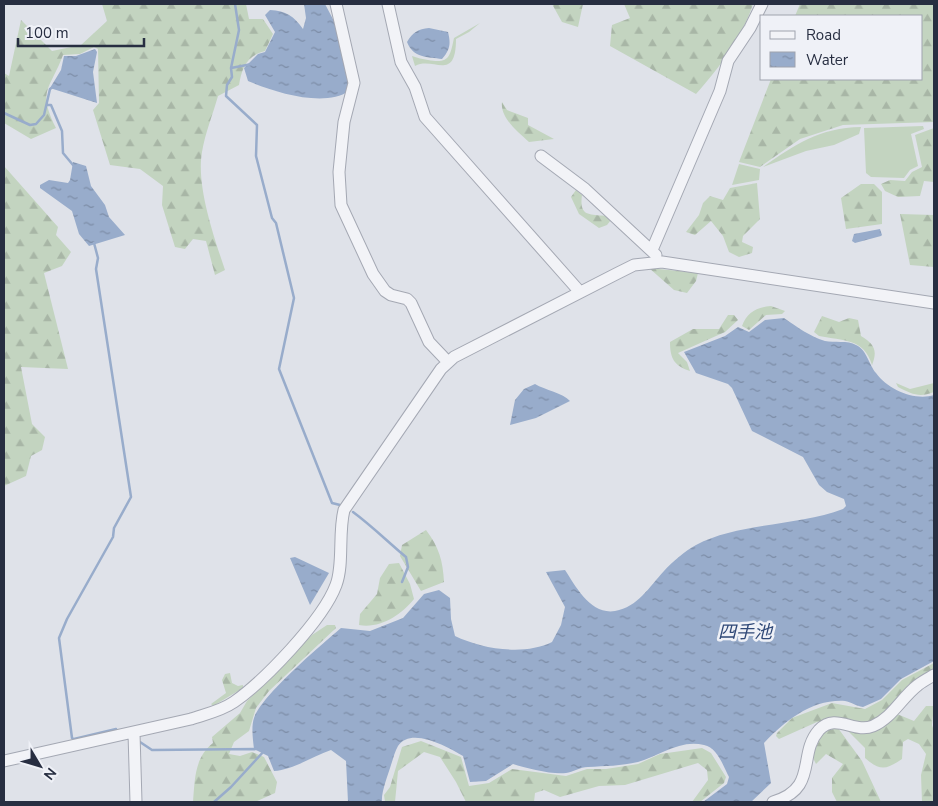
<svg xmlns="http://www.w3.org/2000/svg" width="938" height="806" viewBox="0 0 938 806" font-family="'Nunito Sans','Noto Sans JP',sans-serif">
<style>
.grass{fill:#c3d4c0}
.forest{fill:url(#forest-firs)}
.water{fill:url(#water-ripples)}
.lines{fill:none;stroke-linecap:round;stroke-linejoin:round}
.stream{stroke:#98accb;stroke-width:2.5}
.minor-casing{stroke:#a4a8b3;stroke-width:13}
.minor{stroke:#f2f3f7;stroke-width:11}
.labels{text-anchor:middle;stroke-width:5;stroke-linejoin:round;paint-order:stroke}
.water-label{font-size:18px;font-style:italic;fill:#2f4877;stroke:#eff1f7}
</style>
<defs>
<pattern id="forest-firs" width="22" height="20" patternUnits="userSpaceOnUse" patternTransform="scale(1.25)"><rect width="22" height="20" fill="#c3d4c0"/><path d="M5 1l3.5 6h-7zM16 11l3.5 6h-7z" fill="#a8b6a6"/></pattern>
<pattern id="water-ripples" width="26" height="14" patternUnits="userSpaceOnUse" patternTransform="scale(1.25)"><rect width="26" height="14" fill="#98accb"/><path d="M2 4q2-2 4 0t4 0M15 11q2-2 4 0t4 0" fill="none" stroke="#7c8ca6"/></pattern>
</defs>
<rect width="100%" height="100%" fill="#dfe2e9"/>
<path class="grass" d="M480,23L469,32L456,39C456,83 433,56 415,66L412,56C417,58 423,59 428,60C449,64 450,57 454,38Z
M923,126L924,129L911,134L918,166L910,170L904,178L871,177L866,173L864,128Z
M861,127L859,134L834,145L806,151L763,167C796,144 819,128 861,127Z
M739,164L760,169L759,180L732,185Z"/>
<path class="forest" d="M102,4H246L249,19H263L273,34L265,51C246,56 242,68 239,85L218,96C213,114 205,133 202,152C196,186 214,237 225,270L215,275L206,241L193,239L185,249L175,247L162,205L163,186L140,169L110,165L93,110L99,103L98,49L94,47L80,54L63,55C50,90 37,90 56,128L31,139L4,123V73L9,76L21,20L52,51L81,45L107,21Z
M552,4H583L578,27L562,22Z
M624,4H753C742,38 720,67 696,94L610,46L612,25L630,18Z
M800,4H934V122L843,125L800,139L760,167L739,162L771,79H922V16H795Z
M502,102L507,110L528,118V125L554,139L529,142C518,132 500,118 502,102Z
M934,128V182L924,181L920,196L898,197L885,191L881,184L890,180L905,181L912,172L922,167L915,135Z
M4,166L58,227L56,235L71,252L62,266L44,273L68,369L21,367L32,424L45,437L42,450L31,456L26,476L4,486Z
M757,183L760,219L743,236L742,242L753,247L752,253L739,257L729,252L723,236L711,221L695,235L686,232L699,215L703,203L710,196L723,200L730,188Z
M861,184H874L882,192V224L846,229L841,198Z
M576,190L582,195C579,217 589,214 605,216L611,220L607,225L599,228L579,214L571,197Z
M900,214L934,215V267L910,265Z
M649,268L698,273L696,281L687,293L674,290Z
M771,306L785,311L782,314L766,315L749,330L742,326C747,312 757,307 771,306Z
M728,315H734L738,320L725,332L678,353L687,362L690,371C674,366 670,358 670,342L693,329H719Z
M822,316L839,322L849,318L858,320L861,336C874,344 878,350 872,365C864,338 843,341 819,336L814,332Z
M896,383L910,389L934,383V392C919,398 912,394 898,387Z
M426,530C439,547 443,561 444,582L421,591L400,556L402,545Z
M399,563L410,584L414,599C401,615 380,629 359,625L360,614L377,594L380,578L389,564Z
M327,625H335L336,628L269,691L256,708L249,731L234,742L229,754L240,756L252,752L264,757L277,782L275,793L255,802H193C195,780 194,758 213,743L212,737L240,713L247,701L312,635Z
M934,663V672L882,717L860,725L836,719L817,722L779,739L776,736L777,733L792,718L832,703L865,709L882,700L902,680Z
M230,673L232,683L238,686L243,685V688L213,706L211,704L226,693L222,680L225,674Z
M926,706H934L932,725L934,731V802H922L921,775L926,754L919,744L908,739L903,742L902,759C886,770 880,771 865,758V748L847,730L897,714L914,721Z
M838,728L862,761L881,802H837L832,792V778L843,764L826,754L816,764L812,756L824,731Z
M421,741L461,757L469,786L489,783L512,769L566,776L587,769H606L638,764L660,754L702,748L711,753L726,777L724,783L700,802H692L708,780L707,770L698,763L625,785L599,786L560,797L544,790L535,793L534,802H466L456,782L440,757L424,752L398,771L395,802H385L384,795L390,787L402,747Z"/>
<path class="water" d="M304,4H325L335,23L342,57L346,62L349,91C324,108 274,92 248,81L244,68L258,54L265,52L275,32L265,15L270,10C286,11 294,16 303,29L306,18Z
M429,28L448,32C451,44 450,50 442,59C428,57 413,58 407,42C413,32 418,29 429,28Z
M95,49L97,52L93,72L97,103L50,88L61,70L64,56H76Z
M73,162L86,166L91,186L105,205L109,217L125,235L89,246L79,234L72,211L40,188V185L49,180L68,183L70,180Z
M880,229L882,235L881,236L855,243L852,241L854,234Z
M784,318C797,327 811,337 825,341C834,343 848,340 856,345C867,350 869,365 876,373C888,390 915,401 934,395V661L901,679L881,699L863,707C856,706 851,702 845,701C812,699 785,721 764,743L771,783L751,802H703L727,784L729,777C723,766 718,748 704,745C680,739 659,756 638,762C621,766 605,766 588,767C580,767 573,772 566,773C553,775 526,768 513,764L486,781L470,782L463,756C448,747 411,726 398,746C395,751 393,759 391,765C388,775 381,792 382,802H348L346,761L331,750C313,756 293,770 274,771L268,756L254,749C253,740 251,727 254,718C262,695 320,646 341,628L370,631L403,618L424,594L439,590L450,598L451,619L455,636C482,649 524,656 552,642L561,625L565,607L546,572L565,570C576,587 591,615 615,611C638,607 649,587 664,571C672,562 685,551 696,545C737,523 798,526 843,509L846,506L844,499L827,492L819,485L803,457L752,431L732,388L728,384L696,373L684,352L725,336L738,327L749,332L765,320Z
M535,384C545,390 563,393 570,401L536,418L510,425L515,400L524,389Z
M295,557L329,573L310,605L290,558Z"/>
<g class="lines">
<path class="stream" d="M252,64L231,68L232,77L227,85L226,96L257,125L256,156L272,218L276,223L294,298L279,369L332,503L340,505
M231,68L239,30L235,4
M48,105H51L62,131L63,153L73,165
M4,113L30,125L36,124L44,115L50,89L53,87
M94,243L98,258L96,269L131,497L114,528L113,537L67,619L59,638L72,738L74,739L116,729
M353,512C372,526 388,542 406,557L408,567L402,582
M140,742L152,750L256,749
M214,802L231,787L265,750"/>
<g class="minor-casing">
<path id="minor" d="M336,4L354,83L344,122L339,172L341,205L373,274L385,291L391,295L407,299L411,303L429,342L448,362
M388,4L401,62L415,87L425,117L580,292
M541,156L585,189L656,255
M652,250L720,91L728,61L750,28L762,4
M134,733L136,802
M4,761L191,719C206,714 221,711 234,702C264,681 323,620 336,585C344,564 338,534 344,510L441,369L454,357L616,274L634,265L662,262L934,303
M773,802C819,788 797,755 819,730C836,712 854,734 873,726C892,718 902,697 918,685C923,681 929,678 934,675"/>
</g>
<use href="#minor" class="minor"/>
</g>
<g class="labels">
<g class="water-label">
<text x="745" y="638">四手池</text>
</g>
</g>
<rect width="938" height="806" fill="none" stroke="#272e41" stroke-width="10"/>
<rect x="760" y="15" width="162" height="65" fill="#eff1f7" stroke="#9fa3ae"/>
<rect x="770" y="31" width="25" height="8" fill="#f2f3f7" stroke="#9fa3ae"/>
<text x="806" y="40" font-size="15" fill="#272e41">Road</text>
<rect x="770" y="52" width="25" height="15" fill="url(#water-ripples)" stroke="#9fa3ae"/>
<text x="806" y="65" font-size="15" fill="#272e41">Water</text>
<g transform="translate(40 766) rotate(128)" stroke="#eff1f7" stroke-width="4" paint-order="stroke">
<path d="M0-4L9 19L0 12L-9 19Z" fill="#272e41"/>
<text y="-8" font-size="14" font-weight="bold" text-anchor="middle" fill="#272e41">N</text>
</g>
<path d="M18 38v8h126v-8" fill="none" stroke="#272e41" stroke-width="2.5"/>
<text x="25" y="38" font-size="15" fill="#272e41" stroke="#eff1f7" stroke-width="4" paint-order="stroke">100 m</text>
</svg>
